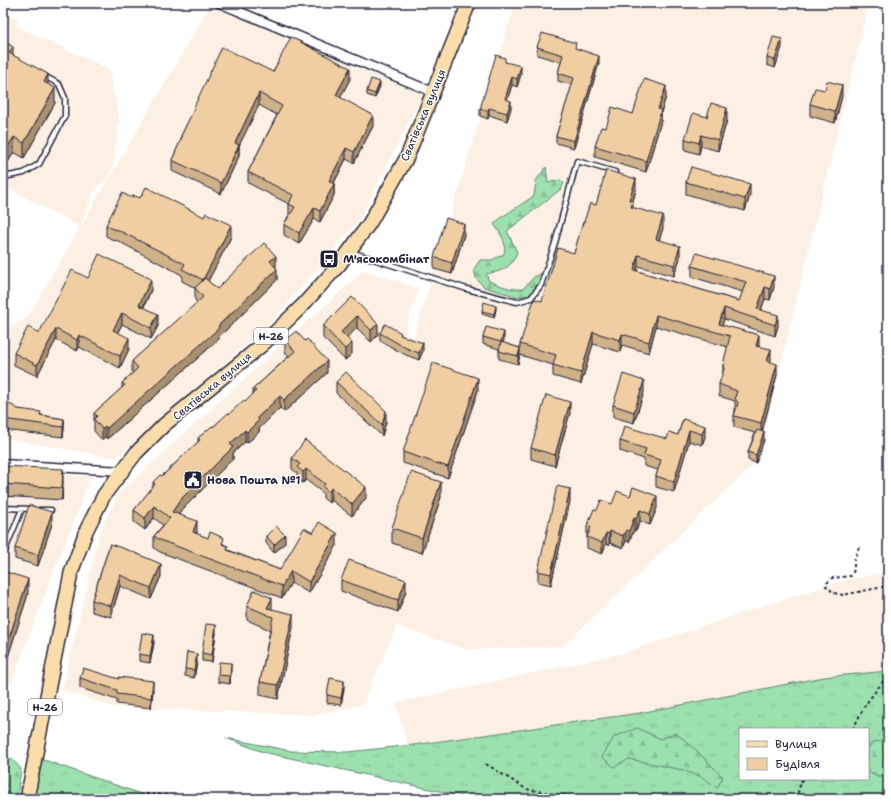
<svg xmlns="http://www.w3.org/2000/svg" width="891" height="802" viewBox="0 0 891 802" font-family="'Shantell Sans',sans-serif">
<style>
.built{fill:#fbf0e3}
.grass{fill:url(#grass-tufts);stroke:#5f8274;fill-rule:evenodd}
.forest{fill:url(#forest-firs);stroke:#5f8274}
.lines{fill:none;stroke-linecap:round;stroke-linejoin:round}
.service-casing{stroke:#22223b;stroke-width:7}
.minor-casing{stroke:#22223b;stroke-width:11}
.primary-casing{stroke:#22223b;stroke-width:16}
.path{stroke:#22223b;stroke-width:2;stroke-dasharray:3 3;stroke-linecap:butt}
.service{stroke:#fff;stroke-width:4}
.minor{stroke:#fff;stroke-width:8}
.primary{stroke:#fbddab;stroke-width:13}
.wall{fill:#cfb18a;stroke:#22223b}
.shaded-wall{fill:#a99071;stroke:#22223b}
.building{fill:#f1cea1;stroke:#22223b}
.labels{text-anchor:middle;stroke-width:3;stroke-linejoin:round;paint-order:stroke}
.shield{fill:#fff;stroke:#646476;stroke-width:1}
.shield-label{font-size:10px;font-weight:bold;fill:#22223b}
.street-label{font-size:11px;fill:#22223b;stroke:#fff}
.poi-label{font-size:11px;font-weight:bold;fill:#22223b;stroke:#fff;text-anchor:start}
</style>
<defs>
<pattern id="grass-tufts" width="24" height="20" patternUnits="userSpaceOnUse"><rect width="24" height="20" fill="#9ce1ad"/><path d="M3 7l-1-3M5 7V3M7 7l1-3M15 17l-1-3M17 17v-4M19 17l1-3" fill="none" stroke="#86c196"/></pattern>
<pattern id="forest-firs" width="22" height="20" patternUnits="userSpaceOnUse"><rect width="22" height="20" fill="#9ce1ad"/><path d="M5 1l3.5 6h-7zM16 11l3.5 6h-7z" fill="#86c196"/></pattern>
</defs>
<rect width="100%" height="100%" fill="#fff"/>
<filter id="ink" filterUnits="userSpaceOnUse"><feTurbulence type="fractalNoise" baseFrequency=".025" numOctaves="2"/><feDisplacementMap in="SourceGraphic" scale="8" xChannelSelector="R" yChannelSelector="G"/><feConvolveMatrix kernelMatrix="1 2 1 2 8 2 1 2 1" color-interpolation-filters="sRGB"/></filter>
<g filter="url(#ink)">
<path class="built" d="M410,3H434L430,12Z
M515,3H869L756,466L753,465L563,646L468,650L397,626L362,705L315,715L113,707L62,690L101,528L120,492L364,270L418,288L406,328L411,346Z
M210,6L423,94L359,220L272,321L116,458L3,438V332L27,318Z
M3,11L18,21L16,26L109,69L112,87L118,110L119,121L113,166L105,182L96,186L80,227L3,185Z
M3,473L91,476L11,683L3,680Z
M888,572V671L824,677L634,714L413,763L396,703L624,653L763,606L849,579Z"/>
<path class="grass" d="M888,671V799H475L263,752L226,738L291,751L348,752L413,745L640,713L824,677ZM740,729H868V779H740Z
M39,760L47,761L144,795L136,799H33Z"/>
<path class="forest" d="M546,167L548,183L560,180L564,183L561,189L507,231L517,252C511,269 502,271 486,274L489,281C501,286 511,290 523,289L534,277L543,273L536,289L529,295L518,297L484,287L476,278L474,269L480,260H492L504,254C507,241 501,235 494,224L502,217L534,196L536,181Z
M637,728L661,739L676,733L695,749L723,777L717,788L702,777L683,770L629,759L614,767L602,757L614,737Z
M888,740V775L878,776L868,771V748L873,742Z
M11,758L21,769L17,799H3V761Z"/>
<g class="lines">
<g class="service-casing">
<path id="service" d="M3,173L9,176L24,173L39,164L65,116V98L59,84L44,76
M351,252L467,289L517,302L531,298L541,285L555,243L577,161L615,172
M3,508L33,509
M39,510H51
M3,555L22,509"/>
</g>
<g class="minor-casing">
<path id="minor" d="M219,3L433,92
M3,464L122,471"/>
</g>
<g class="primary-casing">
<path id="primary" d="M27,799L71,573L86,531L104,495L136,453L164,425L262,345L301,307L339,265L369,224L407,157L469,3"/>
</g>
<path class="path" d="M859,547L854,560V570L851,576L832,578L825,585L834,593L843,595L888,586
M853,729L865,705L888,675
M486,764L526,789L585,799
M146,794L169,795L185,799
M796,799L802,779"/>
<use href="#service" class="service"/>
<use href="#minor" class="minor"/>
<use href="#primary" class="primary"/>
</g>
<path class="wall" d="M3,40L13,55L48,84L55,103L24,158L14,152L8,162L3,158Z
M537,47L576,49L599,63L574,148L556,143V136L572,85L558,81V73L561,62L537,55Z
M782,47L775,68L767,65V58Z
M505,62L521,74L517,87L512,85L507,100L511,108L507,121L489,115L488,119L480,116V109Z
M273,72L350,79L340,97L373,126L354,163L346,159L334,183V195L320,222L314,219L299,244L284,235V224L289,215V204L248,183V172L277,115L259,105L239,145V156L221,194L172,171V160L181,140V136L194,110V107Z
M380,86L375,98L367,95V91Z
M842,96L835,123L810,116V104Z
M666,97L661,112V121L646,172L595,157V146L606,128Z
M707,117L727,120L718,151L701,146L699,154L685,150V139Z
M686,182L750,195L745,211L686,194Z
M636,190L633,201V208L663,228L659,240L680,258L674,276L638,266L637,271L739,301L743,292L692,277V266L774,287L770,300L765,299L761,310L778,326L775,336L724,319L722,325L759,346L771,361L770,362L777,375L762,432L764,440L756,463L748,460V452L755,433L734,427V416L735,411V401L719,396V384L723,374V365L728,347L656,326L649,353L622,345L620,352L593,344L581,384L553,376V365L520,355L518,364L499,359V349L483,344V337L504,340L503,343L520,348V344L542,301L574,253L584,222L596,205Z
M132,198H140L231,237L208,281L217,289L276,267L277,280L219,337V339L107,439L105,437L102,440L94,431V413L122,388V383L133,373L132,372V361L197,303L195,300V288L182,281V275L116,240L115,241L106,236V225Z
M464,235L452,274L434,269V257Z
M88,278L151,290L144,307L158,326L151,339L122,324L118,332L129,349L120,368L79,347L77,351L56,340L37,376L14,365V353L39,333Z
M352,297L378,335L371,342L357,328L347,338L352,354L345,360L323,338V326Z
M496,309L494,318L482,314V311Z
M380,333L401,335L423,351L419,360L406,355L380,341Z
M285,340L327,373L284,412L280,408L259,429V432L247,443L245,442L233,453V459L182,510L179,515L197,534L224,544L228,550L280,570L313,533L337,545L309,593L291,583L282,598L160,552L154,548V536L163,525L154,518L145,530L134,522V510L153,487V482L162,476L198,442V438L245,402L253,394V389L289,356L285,352Z
M336,382L386,422L382,436L336,393Z
M478,390L448,478L403,463V452Z
M644,392L634,423L613,417V405Z
M3,404L18,409L41,415L64,419V429L63,437L3,430Z
M570,413L555,466L531,459V448Z
M683,419L705,437L702,445L689,441L674,492L656,487V476L658,470L644,466V459L620,451V441L667,439L678,435Z
M292,458L366,498L352,516L331,500L329,503L323,498V493L306,480L303,483L297,479V473L292,469Z
M3,466L63,481L62,500L3,496Z
M441,497L422,553L392,543V528Z
M570,501L551,585L538,582V571Z
M612,504L657,508L650,525L640,521L636,531L634,530L629,542L626,541L623,548L610,543L609,545L606,544L602,554L587,548V526Z
M52,524L38,566L15,559V548Z
M266,536L285,543L274,553L266,543Z
M110,544L161,576L151,599L120,586L111,617L92,612V600Z
M341,580L406,591L398,612L341,591Z
M3,582L28,594L5,666L3,665Z
M247,606L272,609L293,627L278,699L260,695V682L270,630L247,620Z
M216,633L212,662L202,661V653Z
M154,643L150,663L139,661V654Z
M197,662L194,678L185,676V669Z
M231,671L230,684L218,682V675Z
M80,678L153,691L151,708L117,704V700L80,688Z
M344,689L341,705L327,703V695Z"/>
<path class="shaded-wall" d="M782,39V47L775,68V60Z
M13,47V62L9,53Z
M599,56V63L574,148V141Z
M521,66V74L517,87V79Z
M350,68V79L336,106V95Z
M48,74V89L44,82Z
M512,77V85L505,107V99Z
M380,82V86L375,98V94Z
M842,85V96L835,123V111Z
M666,86V97L661,112V121L646,172V161L658,109Z
M55,88V103L24,158V143Z
M259,93V105L235,154V143Z
M511,101V108L507,121V113Z
M489,108V115L488,119V111Z
M727,108V120L718,151V140Z
M373,115V126L354,163V152Z
M701,135V146L699,154V143Z
M14,137V152L8,162V146Z
M239,145V156L221,194V183Z
M346,148V159L329,192V181Z
M636,179V190L629,211V200Z
M334,184V195L320,222V211Z
M750,184V195L745,211V199Z
M314,208V219L299,244V233Z
M663,216V228L656,250V239Z
M464,224V235L452,274V263Z
M231,225V237L203,291V280Z
M680,246V258L674,276V265Z
M638,255V266L634,281V270Z
M276,256V267L270,273V261Z
M277,269V280L219,337V339L107,439V428L218,326Z
M774,276V287L770,300V289Z
M151,279V290L139,316V305Z
M765,287V299L757,320V309Z
M496,306V309L494,318V314Z
M724,308V319L720,333L719,324Z
M122,313V324L113,341V330Z
M158,314V326L151,339V328Z
M656,315V326L649,353V342Z
M778,315V326L775,336V325Z
M357,316V328L341,344V332Z
M378,324V335L371,342V330Z
M56,329V340L37,376V365Z
M504,332V340L501,350V342Z
M593,332V344L581,384V373Z
M622,334V345L620,352V340Z
M79,335V347L77,351V340Z
M759,335V346H756Z
M129,338V349L120,368V356Z
M352,343V354L345,360V349Z
M423,343V351L419,360V353Z
M520,348V355L518,364V356Z
M771,349V361L767,372V361Z
M327,361V373L284,412V400Z
M777,364V375L761,435V423Z
M478,378V390L448,478V467Z
M644,381V392L634,423V412Z
M280,396V408L259,429V432L247,443V432L257,418Z
M570,402V413L555,466V455Z
M386,411V422L382,436V425Z
M64,419V429L63,437V427Z
M105,426V437L102,440V429Z
M705,426V437L702,445V434Z
M245,430V442L233,453V459L182,510L172,524V512L182,498L230,444Z
M689,430V441L674,492V482Z
M764,432V440L756,463V455Z
M63,469V481L62,500V488Z
M306,469V480L303,483V472Z
M441,482V497L422,553V538Z
M366,487V498L352,516V504Z
M331,488V500L329,503V492Z
M570,489V501L551,585V574Z
M657,496V508L650,525V514Z
M154,506V518L145,530V518Z
M640,510V521L636,531V519Z
M52,512V524L38,566V555Z
M634,518V530L629,542V531Z
M197,521V533L193,532Z
M626,530V541L623,548V536Z
M610,531V543L609,545V534Z
M337,533V545L309,593V582Z
M606,533V544L602,554V543Z
M285,535V543L274,553V545Z
M161,564V576L151,599V588Z
M291,571V583L282,598V586Z
M120,575V586L111,617V606Z
M28,579V594L5,666V651Z
M406,580V591L398,612V600Z
M272,598V611L267,608Z
M293,614V627L278,699V685Z
M216,625V633L212,662V655Z
M154,635V643L150,663V656Z
M197,654V662L194,678V670Z
M231,663V671L230,684V676Z
M153,681V691L151,708V698Z
M344,681V689L341,705V698Z"/>
<path class="building" d="M542,33L576,43L575,48L599,56L574,141L556,136L574,78L558,73L563,55L537,47Z
M291,37L350,68L336,95L373,115L354,152L346,148L329,181L334,184L320,211L314,208L299,233L284,224L295,207L289,204L293,195L248,172L282,106L259,93L235,143L239,145L221,183L172,160L182,137L181,136L195,107H194L222,47L273,72Z
M773,37L782,39L775,60L767,58Z
M3,40L13,47L9,53L48,74L44,82L55,88L24,143L14,137L8,146L3,143Z
M496,55L505,58V62L521,66L517,79L512,77L505,99L511,101L507,113L489,108L488,111L480,109Z
M371,79L380,82L375,94L367,91Z
M644,79L666,86L658,109L661,110L646,161L595,146L601,127L606,128L612,107L633,114Z
M827,81L842,85L835,111L810,104L815,88L825,90Z
M711,103L727,108L718,140L701,135L699,143L685,139L693,113L707,117Z
M691,167L750,184L745,199L686,182Z
M606,170L636,179L629,200L633,201L631,207L663,216L656,239L680,246L674,265L638,255L634,270L739,301L746,282L692,266L696,253L774,276L770,289L765,287L757,309L778,315L775,325L724,308L719,324L759,335L756,346L771,349L767,361L777,364L761,423L734,416L738,403L736,400L735,397L737,391L719,384L724,369L723,365L730,336L656,315L649,342L622,334L620,340L593,332L581,373L553,365L556,355L520,344L534,299L542,301L558,248L574,253L583,222H584L590,203L596,205Z
M146,187L204,217L206,213L231,225L203,280L205,278L217,289L264,243L276,256L270,261L277,269L218,326L219,328L107,428L105,426L102,429L94,419L97,416L94,413L125,385L122,383L138,368L132,361L203,297L195,288L203,280L182,269L185,264L116,229L115,230L106,225L122,193L132,198L133,195L140,198Z
M446,218L464,224L452,263L434,257Z
M99,254L151,279L139,305L158,314L151,328L122,313L113,330L129,338L120,356L79,335L77,340L56,329L37,365L14,353L28,327L39,333L72,270L88,278Z
M352,297L378,324L371,330L357,316L341,332L352,343L345,349L323,326Z
M484,302L496,306L494,314L482,311Z
M385,324L401,333L400,335L423,343L419,353L406,348L380,333Z
M486,327L504,332L501,342L483,337Z
M296,331L305,341L307,339L327,361L284,400L280,396L257,418L259,420L247,432L245,430L230,444L233,447L182,498L172,512L197,521L193,532L208,538L210,532L224,538L222,544L228,546L227,550L280,570L304,528L313,533L319,522L337,533L309,582L291,571L282,586L160,540L154,536L170,518L154,506L145,518L134,510L155,484L153,482L160,475L162,476L200,440L198,438L212,426L213,427L228,413L229,414L244,400L245,402L256,391L253,389L295,351L285,340Z
M501,342L520,348L518,356L499,351Z
M433,363L478,378L448,467L403,452Z
M346,372L386,411L382,425L336,382Z
M623,374L644,381L634,412L613,405Z
M546,395L570,402L555,455L531,448Z
M5,401L18,409L41,412L40,415L64,419L63,427L3,419V404Z
M683,419L705,426L702,434L689,430L674,482L656,476L661,460L644,455L646,449L620,441L624,426L667,439L669,432L678,435Z
M757,430L764,432L756,455L748,452Z
M305,440L366,487L352,504L331,488L329,492L323,487L325,484L306,469L303,472L297,467L300,464L292,458Z
M3,466L63,469L62,488L3,484Z
M411,472L441,482L422,538L392,528Z
M557,486L570,489L551,574L538,571Z
M633,487L657,496L650,514L640,510L636,519L634,518L629,531L626,530L623,536L610,531L609,534L606,533L602,543L587,537L591,527L587,526L594,509L597,510L601,500L612,504L617,491L630,496Z
M29,505L52,512L38,555L15,548Z
M276,526L285,535L274,545L266,536Z
M110,544L128,550L161,564L151,588L120,575L111,606L92,600Z
M349,560L406,580L398,600L341,580Z
M6,572L28,579L5,651L3,650V582Z
M254,590L272,598L267,608L293,614L278,685L260,682L273,617L247,606Z
M206,624L216,625L212,655L202,653Z
M142,633L154,635L150,656L139,654Z
M187,652L197,654L194,670L185,669Z
M219,662L231,663L230,676L218,675Z
M83,668L119,679V677L153,681L151,698L117,694V690L80,678Z
M330,678L344,681L341,698L327,695Z"/>
</g>
<defs>
<g id="bus-square" transform="scale(1)"><rect x="-9" y="-9" width="18" height="18" rx="4" fill="#22223b" stroke="#fff"/><path d="M-5-6H5V4H4V6H2V4H-2V6H-4V4H-5ZM-3.5-4V0h7V-4ZM-3.5 1.2v1.5H-2V1.2ZM2 1.2v1.5H3.5V1.2Z" fill="#fff"/></g>
<g id="civic-square" transform="scale(1)"><rect x="-9" y="-9" width="18" height="18" rx="4" fill="#22223b" stroke="#fff"/><path d="M-.6-6.5H3V-4.5H.6V-3L4-1V1h2V6H-6V1h2V-1L-.6-3ZM-1.2 2.5V6h2.4V2.5Z" fill="#fff"/></g>
</defs>
<g fill-rule="evenodd">
<use href="#bus-square" x="329" y="259"/>
<use href="#civic-square" x="193" y="480"/>
</g>
<g class="labels">
<g class="shield">
<rect x="254" y="328" width="34" height="16" rx="3"/>
<rect x="28" y="699" width="34" height="16" rx="3"/>
</g>
<g class="shield-label">
<text x="271" y="340">Н-26</text>
<text x="45" y="711">Н-26</text>
</g>
<g class="street-label">
<text transform="translate(423 115) rotate(-67)" y="4">Сватівська вулиця</text>
<text transform="translate(212 386) rotate(-40)" y="4">Сватівська вулиця</text>
</g>
<g class="poi-label">
<text x="343" y="263">М'ясокомбінат</text>
<text x="207" y="484">Нова Пошта №1</text>
</g>
</g>
<rect width="891" height="802" fill="none" stroke="#fff" stroke-width="16"/>
<rect x="8" y="8" width="875" height="786" fill="none" stroke="#22223b" stroke-width="1.5" filter="url(#ink)"/>
<rect x="739" y="728" width="130" height="52" fill="#ffffff" stroke="#a7a7b1"/>
<rect x="747" y="741" width="20" height="6" fill="#fbddab" stroke="#a7a7b1"/>
<text x="775" y="748" font-size="12" fill="#22223b">Вулиця</text>
<rect x="747" y="758" width="20" height="12" fill="#f1cea1" stroke="#a7a7b1"/>
<text x="775" y="768" font-size="12" fill="#22223b">Будівля</text>
</svg>
